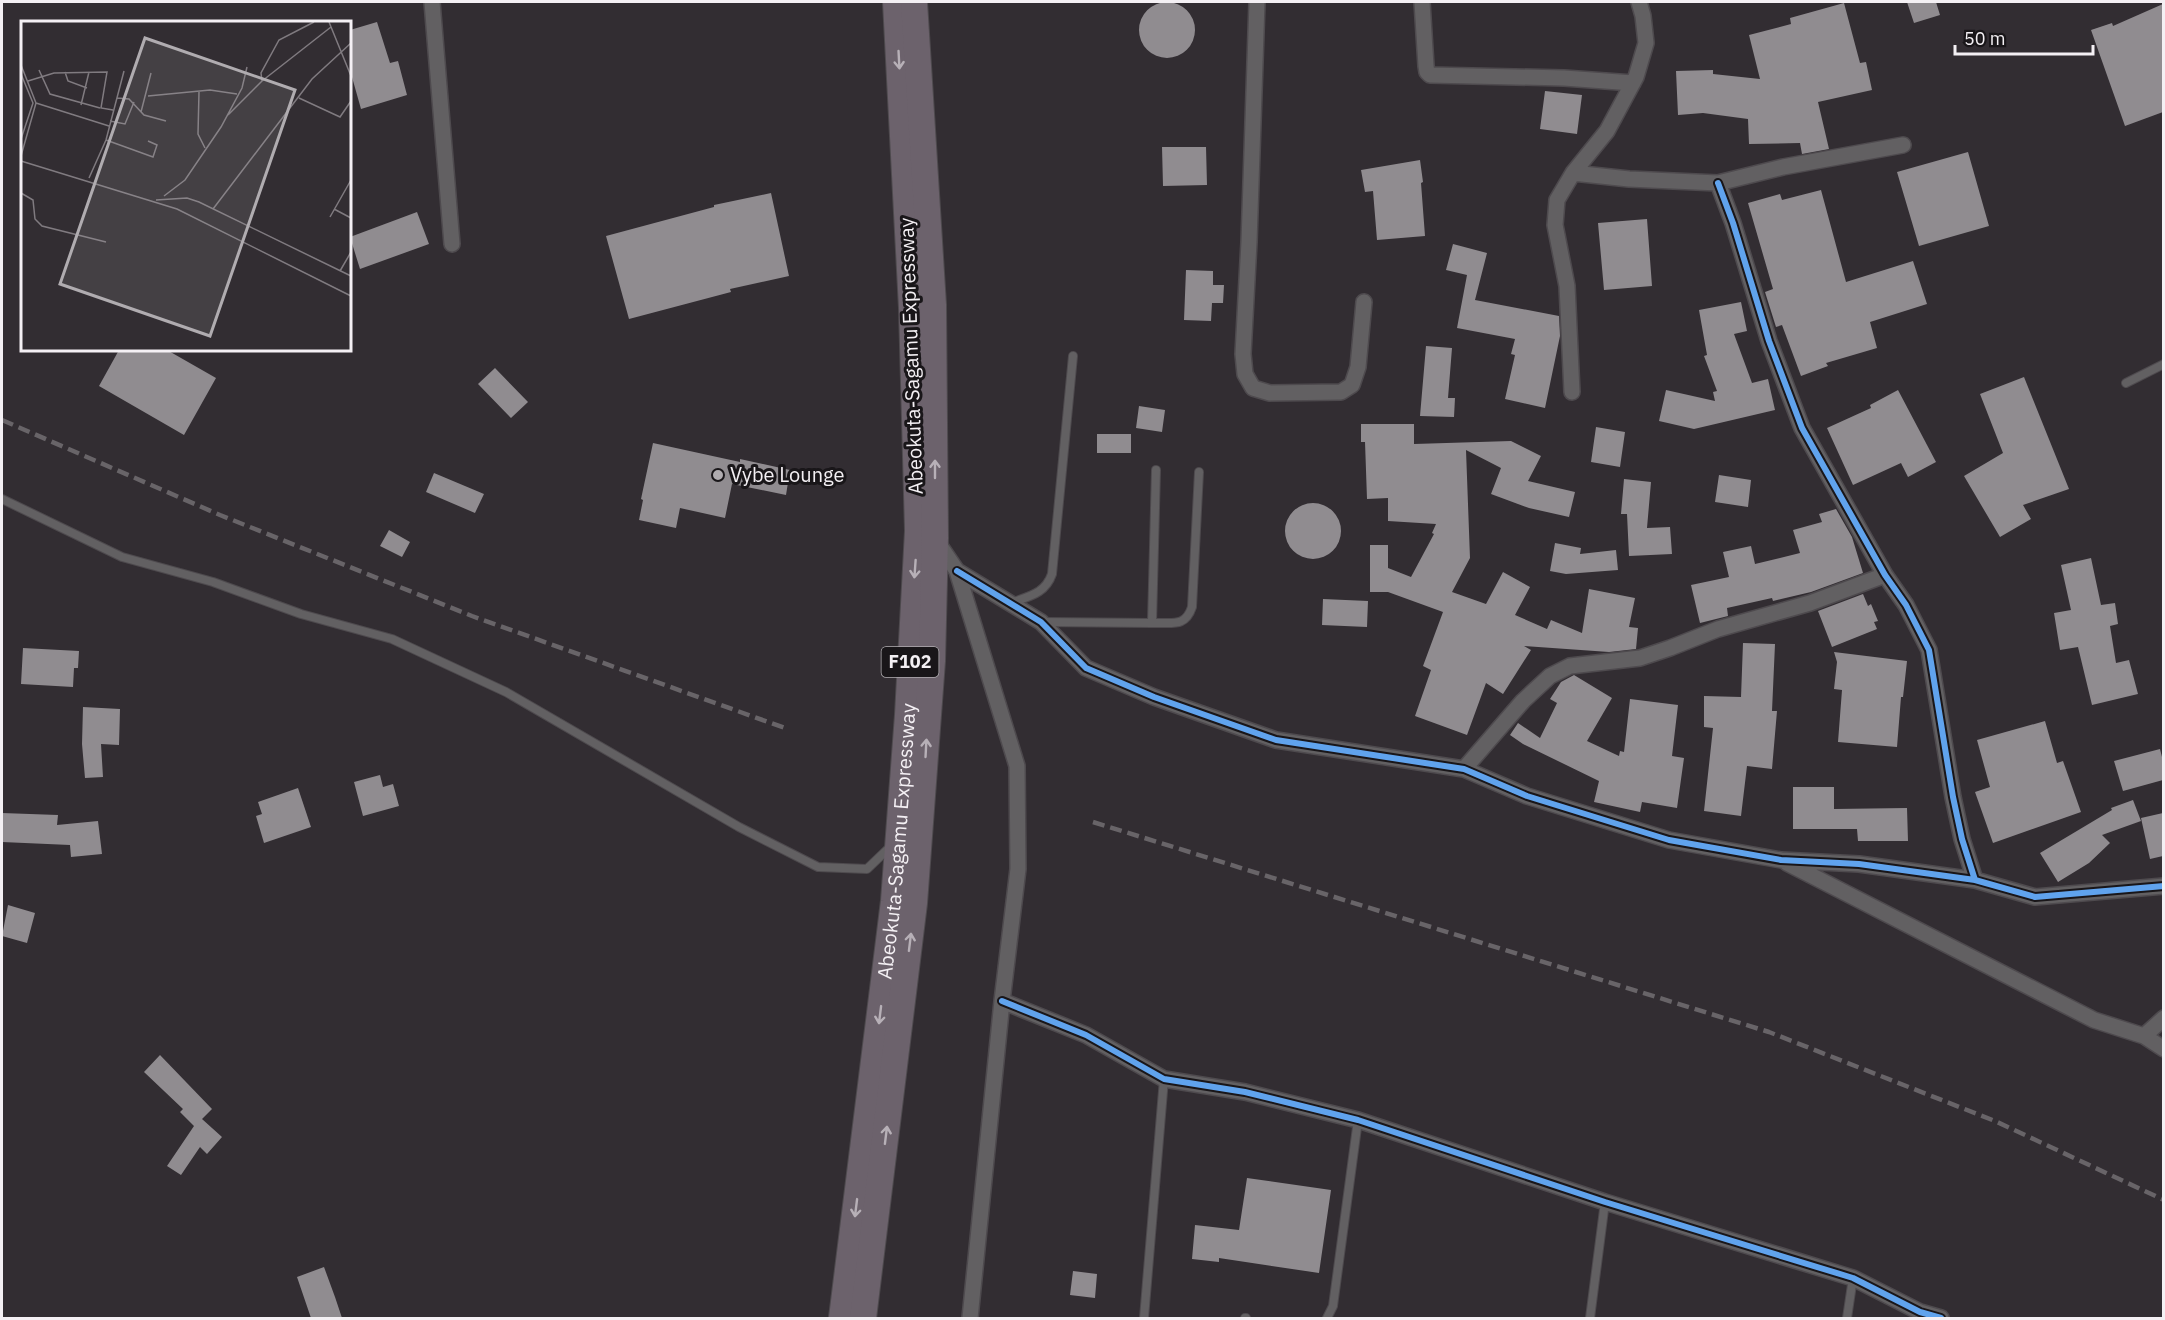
<svg xmlns="http://www.w3.org/2000/svg" width="2165" height="1320" viewBox="0 0 2165 1320" font-family="'IBM Plex Sans',sans-serif">
<style>
.building{fill:#908c90}
.lines{fill:none;stroke-linecap:round;stroke-linejoin:round}
.service-casing{stroke:#4e4a4e;stroke-width:10}
.minor-casing{stroke:#4e4a4e;stroke-width:18}
.trunk-casing{stroke:#4e4a4e;stroke-width:28}
.service{stroke:#626062;stroke-width:8}
.minor{stroke:#626062;stroke-width:15}
.trunk{stroke:#6c626c;stroke-width:26}
.rail{stroke:#686468;stroke-width:4.5;stroke-dasharray:12 6;stroke-linecap:butt}
.cycleway-casing{stroke:#191619;stroke-width:10}
.cycleway{stroke:#60a3ed;stroke-width:6}
.oneway{stroke:#b7b0b7}
.poi-dot{fill:#b0acb0;stroke:#191619;stroke-width:2}
.labels{text-anchor:middle;stroke-width:6;stroke-linejoin:round;paint-order:stroke}
.shield{fill:#191619;stroke:#b2afb2;stroke-width:1.5}
.shield-label{font-size:18px;font-weight:bold;fill:#f4f0f4}
.street-label{font-size:20px;fill:#f4f0f4;stroke:#191619}
.poi-label{font-size:20px;fill:#f4f0f4;stroke:#191619;text-anchor:start}
.inset-road{fill:none;stroke:#807b80;stroke-width:1.5}
.view{fill:#b0acb0;fill-opacity:0.15;stroke:#b0acb0;stroke-width:3}
.inset-edge{fill:none;stroke:#f4f0f4;stroke-width:3}
</style>
<rect width="100%" height="100%" fill="#322d32"/>
<path class="building" d="M1907,2H1936L1940,15L1914,23Z
M1139 30a28 28 0 1 1 56 0a28 28 0 1 1-56 0Z
M1844,3L1860,63L1866,62L1872,90L1818,102L1829,149L1802,154L1800,143L1749,144L1748,119L1703,113L1678,115L1676,71L1713,70V74L1760,79L1749,35L1791,24L1790,18Z
M2163,4V112L2125,126L2091,30L2112,23L2113,26Z
M377,22L390,63L398,61L407,95L361,109L350,70V30Z
M1545,91L1582,95L1577,134L1540,129Z
M1162,147H1206L1207,185L1163,186Z
M1968,152L1989,226L1919,246L1897,172Z
M1420,160L1423,182L1421,183L1425,236L1377,240L1373,191L1365,192L1361,170Z
M1821,190L1846,282L1913,261L1927,304L1870,322L1877,348L1826,363L1828,366L1801,376L1782,325L1776,327L1765,292L1773,289L1748,203L1780,194L1782,200Z
M771,193L789,276L730,289L731,292L629,319L606,236L714,207V205Z
M417,212L429,244L360,269L350,237Z
M1647,219L1652,286L1604,290L1598,223Z
M1453,244L1487,253L1475,300L1559,316L1560,336L1545,408L1505,399L1515,355L1511,354L1515,339L1457,328L1467,275L1446,270Z
M1186,270L1213,271V285H1224L1223,303H1212L1211,321L1184,320Z
M1741,302L1747,331L1734,334L1752,383L1768,379L1775,410L1694,429L1659,421L1666,390L1715,401L1713,392L1717,391L1704,356L1707,355L1699,310Z
M1426,346L1452,348L1448,398H1455L1454,417L1420,416Z
M119,350H167L216,378L184,435L99,386Z
M495,368L528,402L511,418L478,384Z
M2024,377L2069,489L2023,505L2031,519L2000,537L1964,476L2003,453L1980,394Z
M1898,390L1936,462L1908,477L1901,463L1853,485L1827,428L1871,408L1870,405Z
M1139,406L1165,410L1162,432L1136,428Z
M1361,424H1414V444L1511,441L1541,456L1528,481L1575,492L1569,517L1529,508L1491,494L1501,468L1466,450L1470,558L1452,592L1486,604L1503,572L1530,587L1515,615L1547,629L1551,620L1582,633L1589,589L1635,598L1629,627L1638,628L1636,649L1609,652L1524,646L1531,650L1503,694L1486,683L1467,735L1415,716L1431,670L1423,666L1443,612L1388,592H1370V545H1388V568L1411,577L1434,534L1432,533L1436,524L1388,521V498L1367,499L1365,442H1361Z
M1596,427L1625,432L1620,467L1591,462Z
M1097,434H1131V453H1097Z
M653,443L740,462V459L790,470L786,495L732,484L725,518L680,508L676,528L639,520L643,500L641,499Z
M434,473L484,494L475,513L426,492Z
M1719,475L1751,480L1748,507L1715,502Z
M1624,479L1651,482L1647,528L1670,527L1672,554L1629,556L1627,514H1621Z
M1285 531a28 28 0 1 1 56 0a28 28 0 1 1-56 0Z
M1836,509L1852,537L1863,573L1811,592L1773,601L1772,598L1727,608L1728,616L1700,623L1691,585L1729,577L1723,552L1751,546L1755,564L1800,553L1793,530L1822,522L1819,514Z
M389,530L410,542L402,557L380,546Z
M1555,543L1581,548L1580,554L1616,550L1618,570L1566,574L1550,571Z
M2091,558L2101,605L2115,603L2118,624L2110,626L2116,663L2129,660L2138,694L2092,705L2078,647L2060,650L2054,613L2071,610L2061,565Z
M1863,594L1868,606L1871,604L1878,621L1874,622L1877,629L1832,647L1818,611Z
M1323,599L1368,601L1367,627L1322,625Z
M1743,643L1775,644L1772,711H1777L1772,769L1747,766L1741,816L1704,811L1713,728L1704,727V696L1741,697Z
M23,648L79,651L78,668H74L73,687L21,684Z
M1834,652L1907,661L1903,697H1901L1897,747L1838,742L1842,690L1834,689L1837,662Z
M1574,675L1612,698L1587,741L1619,756L1620,751L1624,752L1630,699L1678,705L1672,756L1684,758L1677,808L1642,802L1640,812L1594,802L1599,781L1523,744L1510,735L1518,723L1540,738L1557,703L1550,699L1561,682Z
M83,707L120,709L119,745L101,744L103,777L85,778L82,744Z
M2045,721L2057,763L2063,761L2081,812L1993,843L1975,792L1990,787L1977,740Z
M2160,749L2163,761V780L2123,791L2114,761Z
M380,775L383,787L393,784L399,806L363,816L354,782Z
M1793,787H1834V809L1907,808L1908,841H1858L1857,829H1793Z
M298,788L311,827L264,843L256,816L262,814L258,802Z
M2133,800L2141,821L2102,835L2110,843L2089,863L2058,882L2040,853L2112,810L2111,808Z
M2,813L58,815L57,825L98,821L102,854L71,857L70,845L2,842Z
M2163,813V856L2150,859L2141,818Z
M8,905L35,913L27,943L2,936Z
M160,1055L212,1109L202,1119L222,1137L207,1154L200,1147L181,1175L167,1166L194,1126L180,1112L183,1109L144,1072Z
M1247,1178L1331,1190L1319,1273L1219,1258V1262L1192,1259L1195,1225L1239,1230Z
M324,1267L335,1297L342,1318H311L297,1277Z
M1073,1271L1097,1274L1095,1298L1070,1295Z"/>
<g class="lines">
<g class="service-casing">
<path id="service" d="M2126,383L2164,364
M2,499L122,557L213,582L301,614L392,639L506,692L739,827L818,867L867,869L890,847
M1011,603C1029,596 1045,594 1052,574L1073,356
M1042,622L1152,623L1156,470
M1152,623C1172,622 1185,628 1192,607L1199,472
M1144,1318L1164,1079
M1245,1318H1246
M1327,1318L1333,1306L1358,1120
M1590,1318L1605,1202
M1847,1318L1853,1278"/>
</g>
<g class="minor-casing">
<path id="minor" d="M432,2L452,244
M1257,2L1249,242L1243,354L1245,374L1253,388L1270,393L1341,392L1352,385L1358,367L1364,302
M1422,2L1426,66L1427,72L1430,75L1564,78L1633,83
M1573,173L1629,179L1718,183L1783,167L1903,145
M1718,183L1733,223L1769,341L1802,428L1885,575L1906,605L1929,650L1953,797L1962,839L1975,880
M1572,392L1567,286L1555,225L1557,200L1573,173L1607,131L1636,77L1646,43L1643,16L1639,2
M936,540L957,571L1017,766L1018,869L1002,1001L970,1318
M957,571L1041,622L1086,668L1154,697L1276,740L1464,769L1527,796L1669,840L1781,860L1859,864L1975,880L2035,897L2164,886
M1464,769L1523,701L1550,676L1570,666L1640,658L1670,648L1718,629L1810,603L1885,575
M1787,863L2094,1020L2144,1036L2164,1018
M1002,1001L1086,1035L1164,1079L1245,1092L1358,1120L1605,1202L1853,1278L1920,1312L1941,1318
M2144,1036L2164,1049"/>
</g>
<g class="trunk-casing">
<g id="trunk">
<path id="s1" d="M842,1318L894,901L908,715L918,531L912,308L896,2"/>
<path d="M863,1318L914,903L932,661L935,538L933,305L914,2"/>
</g>
</g>
<use href="#service" class="service"/>
<use href="#minor" class="minor"/>
<use href="#trunk" class="trunk"/>
<path class="rail" d="M2,420L220,515L472,616L785,728
M1093,822L1769,1032L1995,1121L2164,1200"/>
<g class="cycleway-casing">
<path id="cycleway" d="M1718,183L1733,223L1769,341L1802,428L1885,575L1906,605L1929,650L1953,797L1962,839L1975,880
M957,571L1041,622L1086,668L1154,697L1276,740L1464,769L1527,796L1669,840L1781,860L1859,864L1975,880L2035,897L2164,886
M1002,1001L1086,1035L1164,1079L1245,1092L1358,1120L1605,1202L1853,1278L1920,1312L1941,1318"/>
</g>
<use href="#cycleway" class="cycleway"/>
</g>
<defs><path id="oneway-shaft" d="M-6 0H5M1.5-3L5.5 0L1.5 3" fill="none" stroke-width="1.6" stroke-linecap="round" stroke-linejoin="round" transform="scale(1.5)"/></defs>
<g class="oneway">
<use href="#oneway-shaft" transform="translate(899 60) rotate(87)"/>
<use href="#oneway-shaft" transform="translate(935 469) rotate(-90)"/>
<use href="#oneway-shaft" transform="translate(915 569) rotate(94)"/>
<use href="#oneway-shaft" transform="translate(926 748) rotate(-87)"/>
<use href="#oneway-shaft" transform="translate(910 942) rotate(-83)"/>
<use href="#oneway-shaft" transform="translate(880 1015) rotate(97)"/>
<use href="#oneway-shaft" transform="translate(886 1135) rotate(-83)"/>
<use href="#oneway-shaft" transform="translate(856 1208) rotate(97)"/>
</g>
<circle class="poi-dot" cx="718" cy="475" r="6"/>
<g class="labels">
<rect class="shield" x="881.5" y="647" width="57" height="30" rx="4.5"/>
<g class="shield-label">
<text x="910" y="668">F102</text>
</g>
<g class="street-label">
<text transform="translate(911 356) rotate(-92)" y="7">Abeokuta-Sagamu Expressway</text>
<text dy="7" stroke="none"><textPath href="#s1" startOffset="480">Abeokuta-Sagamu Expressway</textPath></text>
</g>
<g class="poi-label">
<text x="730" y="482">Vybe Lounge</text>
</g>
</g>
<g transform="translate(21 21)">
<rect width="330" height="330" fill="#322d32"/>
<path class="inset-road" d="M308,1L330,55M0,44L15,82L0,135M18,49L29,73L79,87M44,51L47,60L66,67M0,53L12,82L0,118M7,60L33,52L86,51L80,87L92,89M241,60L310,6M178,71L177,113L184,127M127,75L189,69L216,73M96,77L108,78L123,94L145,100M278,77L319,96L330,80M15,82L88,105M60,84L68,51M120,91L130,52M207,94L241,60L240,52L258,19L293,1M89,100L104,103L113,81M85,119L132,136L136,124L127,120M0,140L156,188L330,275M68,157L85,119L103,50M0,172L12,179L14,198L21,205L85,221M143,175L164,159L200,106L221,67L226,46M135,179L166,177L178,181L330,255M192,188L291,58L330,22M313,188L330,197M309,196L330,159M319,250L330,231"/>
<path class="view" d="M124,17L274,69L189,315L39,263Z"/>
<rect width="330" height="330" class="inset-edge"/>
</g>
<rect width="2165" height="1320" fill="none" stroke="#f4f0f4" stroke-width="6"/>
<path d="M1955 45v9h138v-9" fill="none" stroke="#f4f0f4" stroke-width="3"/>
<text x="1964" y="45" font-size="18" fill="#f4f0f4" stroke="#191619" stroke-width="4.5" paint-order="stroke">50 m</text>
</svg>
